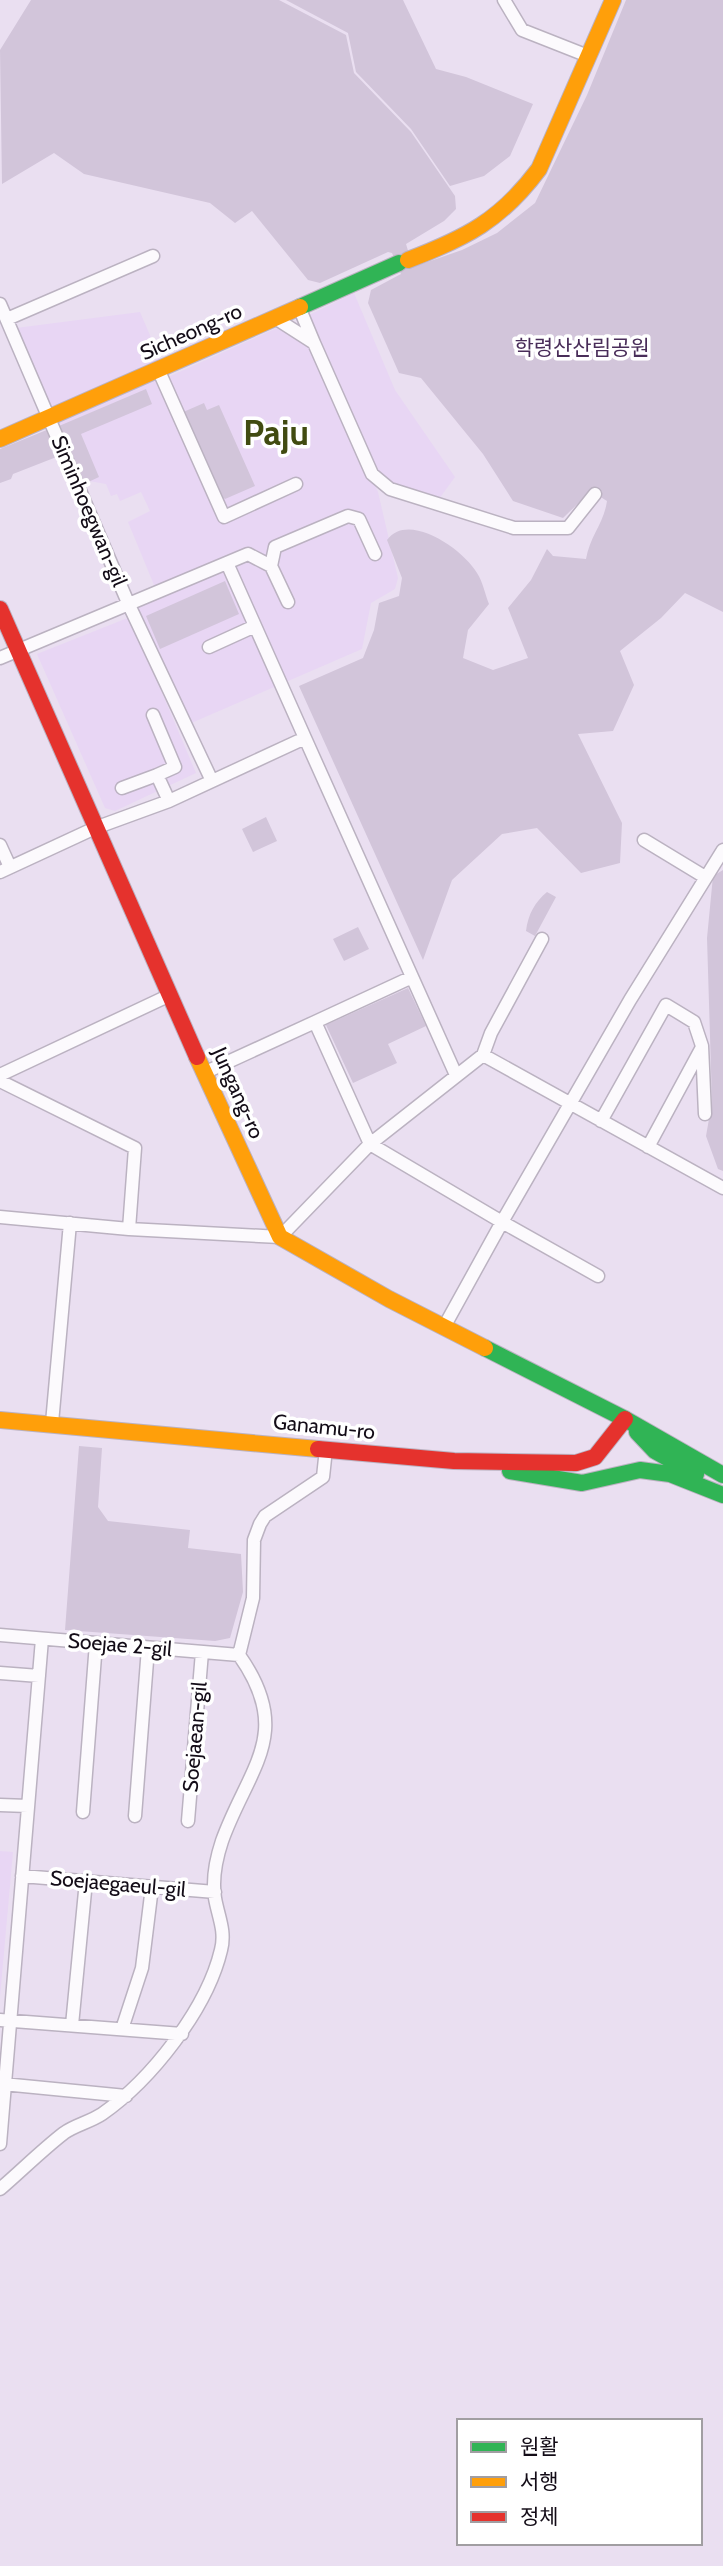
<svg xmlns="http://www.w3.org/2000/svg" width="723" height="2566" viewBox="0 0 723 2566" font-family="Cabin,'Noto Sans KR',sans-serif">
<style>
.built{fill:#e8d6f4}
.green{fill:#d2c5da}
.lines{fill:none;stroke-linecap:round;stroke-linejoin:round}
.street-casing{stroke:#bbb2c1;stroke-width:15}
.fast-casing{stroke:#bbb2c1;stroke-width:18}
.slow-casing{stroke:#bbb2c1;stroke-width:18}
.jam-casing{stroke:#bbb2c1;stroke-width:18}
.street{stroke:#fcfafd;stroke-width:12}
.fast{stroke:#30b455;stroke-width:16}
.slow{stroke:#ff9f0a;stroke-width:16}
.jam{stroke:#e5322d;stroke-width:16}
.labels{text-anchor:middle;stroke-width:7;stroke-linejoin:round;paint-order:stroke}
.street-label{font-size:21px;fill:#130c17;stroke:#fff}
.park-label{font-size:21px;fill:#492d59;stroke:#fff}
.town-label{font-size:35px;font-weight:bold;fill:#414b11;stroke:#fff}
</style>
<rect width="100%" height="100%" fill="#eadff1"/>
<path class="built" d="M354,293L395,390L455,477L439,499L397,486L378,472L307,316Z
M140,312L168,377L277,328L310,347L378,492L398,578L395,589L371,603L362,649L189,724L137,607L159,597L128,522L150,511L141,492L120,501L117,494L111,496L106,484L84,480L16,328Z
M130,617L196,773L115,811L105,808L37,654Z
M0,1851L13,1852L0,1997Z"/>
<path class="green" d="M31,0H279L346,35L354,73L411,132L455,196L456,209L444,221L406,244L413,267L462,250L497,233L535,203L587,95L626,0H723V612L685,593L661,618L620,651L634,685L613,731L578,734L622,823L620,863L581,873L537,828L502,834L452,880L423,960L299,686L363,658L374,630L379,603L399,596L402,578L387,540C408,511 463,549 477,573C483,582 485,594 489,604L468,630L463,658L493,670L528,658L508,608L531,580L547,549L553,556L586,559C590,536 604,523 607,501L591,491L563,518L513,501L483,454L421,378L399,373L368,303L371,290L401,274L392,253L388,252L320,283L308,280L252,211L235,223L210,203L84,174L54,153L2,184L0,50Z
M286,0H403L436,69L466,77L533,104L510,156L484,176L450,186L411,129L356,72L348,33Z
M146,389L152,404L81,434L99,477L84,484L59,426Z
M204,403L207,410L219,405L255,486L225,499L219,495L181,413Z
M49,429L59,456L13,474L11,479L0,483V449Z
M225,581L239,614L160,649L146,616Z
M266,817L277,841L253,852L242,829Z
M723,870V1171L718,1169L706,1136L712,1102L707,938L713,876Z
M547,892L556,897L535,936L526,931C528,914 535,902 547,892Z
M358,927L369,949L344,961L333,939Z
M408,988L426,1026L388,1044L397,1063L353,1083L326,1025Z
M79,1446L102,1448L98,1507L108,1521L190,1530L188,1548L241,1554L243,1592L230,1638L215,1641L65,1630Z"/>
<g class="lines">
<g class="street-casing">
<path id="street" d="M504,0L522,30L588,56
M0,304L129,605L212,781
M275,318L314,343L299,307
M7,319L153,256
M314,343L372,474L390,489L514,528H568L595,494
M158,369L224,517L296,484
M227,563L305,738
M271,566L275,547L348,516L359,519L375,554
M209,647L255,626
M0,658L248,554L271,566L288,602
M153,715L175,767L157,775
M122,788L157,775L169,801
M644,840L705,877
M0,845L10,867
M0,872L95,828L169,801L305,738L456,1075
M315,1022L410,978
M483,1055L723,1188
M206,1072L315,1022L370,1144L502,1222L630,1000L723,850
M0,1075L170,995
M0,1081L135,1148L129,1229
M601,1121L666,1005L694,1022L702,1046L705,1114
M648,1147L701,1049
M0,1217L129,1229L280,1237L370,1144L483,1055L491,1033L542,939
M444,1327L502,1222L598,1276
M52,1423L70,1223
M0,1635L239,1655
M0,1673L39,1676
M0,1805L28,1806
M83,1812L96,1643
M135,1816L148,1648
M188,1821L202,1652
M22,1876L215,1892
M0,2020L182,2034
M72,2025L86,1881
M122,2029L142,1968L152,1887
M3,2084L126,2096
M0,2144L42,1639
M0,2189C21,2171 42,2150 64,2133C75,2125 90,2122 102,2114C151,2080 207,2009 221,1950C226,1931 218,1916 215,1898C212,1879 216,1859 222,1841C248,1768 295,1734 239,1655L253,1598L254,1540L260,1524L265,1516L323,1477L326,1449"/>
</g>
<g class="fast-casing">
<path id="fast" d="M300,307L399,263
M485,1348L625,1419L723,1475
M637,1432L655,1451L696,1474
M510,1471L582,1483L640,1470L670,1474L723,1495"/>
</g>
<g class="slow-casing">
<path id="slow" d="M408,260C466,238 501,220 539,169L613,0
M0,439L300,307
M197,1057L280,1237L389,1299L485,1348
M0,1420L318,1449"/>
</g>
<g class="jam-casing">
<path id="jam" d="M0,609L197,1057
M318,1449L454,1461L576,1463L595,1457L625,1419"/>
</g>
<use href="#street" class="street"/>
<use href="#fast" class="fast"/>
<use href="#slow" class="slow"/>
<use href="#jam" class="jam"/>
</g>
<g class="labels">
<g class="street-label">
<text transform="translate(191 332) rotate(-24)" y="7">Sicheong-ro</text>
<text transform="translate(89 511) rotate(67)" y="7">Siminhoegwan-gil</text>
<text transform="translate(238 1093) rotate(66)" y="7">Jungang-ro</text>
<text transform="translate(324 1427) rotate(6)" y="7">Ganamu-ro</text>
<text transform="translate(120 1645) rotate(5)" y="7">Soejae 2-gil</text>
<text transform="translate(195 1737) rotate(-85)" y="7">Soejaean-gil</text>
<text transform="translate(118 1884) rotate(5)" y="7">Soejaegaeul-gil</text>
</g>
<g class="park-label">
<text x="582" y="355">학령산산림공원</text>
</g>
<g class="town-label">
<text x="276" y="445">Paju</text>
</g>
</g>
<rect x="457" y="2419" width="245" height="126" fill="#ffffff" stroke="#a19ea2" stroke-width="2"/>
<rect x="471" y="2442" width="35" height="10" fill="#30b455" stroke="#a19ea2" stroke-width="2"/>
<text x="520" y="2454" font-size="21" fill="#130c17">원활</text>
<rect x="471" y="2477" width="35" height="10" fill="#ff9f0a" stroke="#a19ea2" stroke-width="2"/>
<text x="520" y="2489" font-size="21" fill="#130c17">서행</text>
<rect x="471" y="2512" width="35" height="10" fill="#e5322d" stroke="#a19ea2" stroke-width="2"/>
<text x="520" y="2524" font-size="21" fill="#130c17">정체</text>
</svg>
